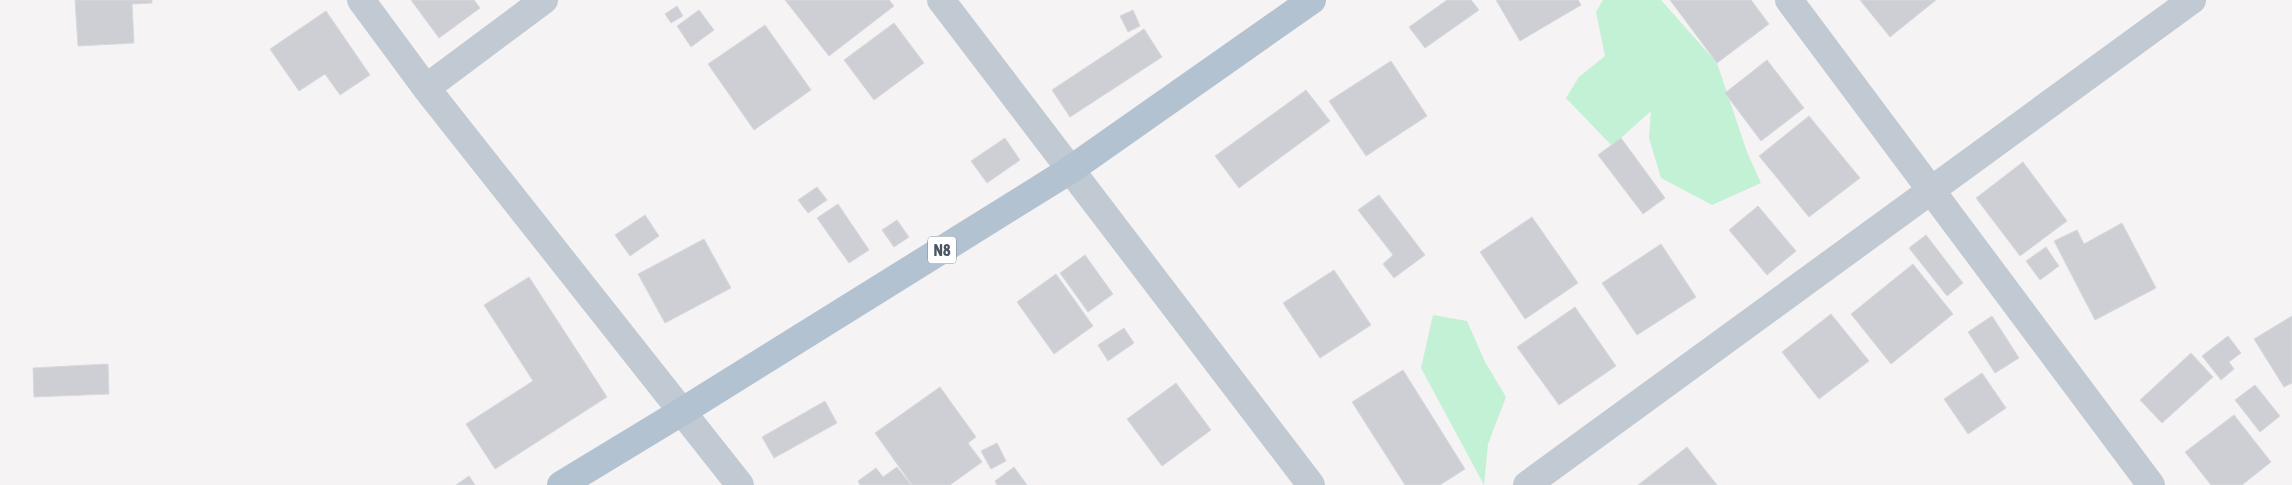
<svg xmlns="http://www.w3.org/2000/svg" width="2292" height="485" viewBox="0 0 2292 485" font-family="'Asap Condensed',sans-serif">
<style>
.green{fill:#c3f1d5}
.building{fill:#cdcfd5;stroke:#d7d9de}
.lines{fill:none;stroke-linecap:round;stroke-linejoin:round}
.minor{stroke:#c1cad2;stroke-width:28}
.major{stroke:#b3c2d1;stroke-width:28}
.labels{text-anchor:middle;stroke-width:4;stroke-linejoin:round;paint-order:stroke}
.shield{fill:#fff;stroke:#808990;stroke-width:1}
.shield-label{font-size:16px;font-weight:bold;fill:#4a5661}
</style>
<rect width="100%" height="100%" fill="#f5f3f3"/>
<path class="green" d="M1603,0H1661L1717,63L1747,152L1761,183L1712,205L1661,178L1649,138L1651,111L1612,146L1566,98L1579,77L1605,56L1596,12Z
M1433,315L1467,321L1485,362L1506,397L1488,444L1484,485L1421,368Z"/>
<path class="building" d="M75,0H152V3L132,4L134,43L78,46Z
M411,0H474L480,8L439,38Z
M785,0H889L894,6L829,56Z
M1447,0H1471L1479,10L1425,48L1409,27Z
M1496,0H1578L1581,5L1520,41Z
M1670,0H1751L1769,24L1717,63Z
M1860,0H1936L1890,37Z
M677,6L683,16L671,23L665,14Z
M699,10L714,30L691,47L677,26Z
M1133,10L1140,26L1128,32L1120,16Z
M326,11L370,75L340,95L325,74L299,91L270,49Z
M894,23L924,63L874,100L844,60Z
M765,25L811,90L754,130L708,64Z
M1144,29L1162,57L1070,117L1052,90Z
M1767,60L1804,108L1761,141L1725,93Z
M1391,61L1427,116L1366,156L1329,101Z
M1306,90L1330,121L1239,188L1215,156Z
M1809,116L1860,178L1809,217L1759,156Z
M1005,138L1020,160L987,183L971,161Z
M1621,138L1665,198L1643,214L1598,155Z
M2023,162L2067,221L2020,256L1976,198Z
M817,187L827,200L808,213L798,200Z
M1379,195L1425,255L1394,278L1383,264L1393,255L1358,210Z
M838,204L869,250L849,263L817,218Z
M1758,206L1796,251L1767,275L1729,230Z
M645,215L659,236L630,256L615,235Z
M1532,217L1578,283L1525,319L1480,252Z
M897,220L909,237L894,247L882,230Z
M2122,223L2156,288L2095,320L2054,241L2077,230L2084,244Z
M1926,235L1963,283L1947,296L1909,248Z
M704,239L731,288L665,323L638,274Z
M1661,244L1696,297L1637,335L1602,283Z
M2046,247L2059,266L2040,280L2026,261Z
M1085,255L1113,294L1088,312L1060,273Z
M1913,264L1953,314L1891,364L1851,314Z
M1334,270L1371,325L1320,358L1283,303Z
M1056,274L1093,326L1054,354L1017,302Z
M529,277L607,397L495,469L466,424L533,381L484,305Z
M1575,307L1616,366L1559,405L1517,347Z
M1831,314L1869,361L1819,399L1782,352Z
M1992,316L2019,358L1995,373L1968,332Z
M2292,316V383L2284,387L2254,339Z
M1124,328L1134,343L1108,361L1098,345Z
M2228,336L2241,353L2229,362L2234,369L2221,380L2202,356Z
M2191,353L2213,377L2162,423L2140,400Z
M108,364L109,394L34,397L33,368Z
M1403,370L1465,469L1440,485H1405L1352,402Z
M1982,373L2006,408L1968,434L1944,399Z
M1176,383L1211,430L1162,466L1127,419Z
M2255,385L2280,416L2260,432L2235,400Z
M940,387L976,437L968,443L982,462L950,485H912L875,433Z
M825,401L837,423L774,458L762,437Z
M2234,415L2271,462L2242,485H2211L2185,452Z
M997,443L1006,461L991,469L981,451Z
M1687,447L1717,485H1638Z
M897,467L911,485H860L858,481L876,468L883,477Z
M1014,467L1027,485H997L995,481Z
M469,476L475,485H456Z"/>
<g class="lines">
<path class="minor" d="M361,0L426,88L740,485
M941,0L1311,485
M1789,0L2151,485
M426,88L544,0
M1527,485L2192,0"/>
<path class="major" d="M561,485L683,411L1070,170L1312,0"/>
</g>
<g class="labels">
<rect class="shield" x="928" y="236.5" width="28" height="27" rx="4"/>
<g class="shield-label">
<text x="942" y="256">N8</text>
</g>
</g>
</svg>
